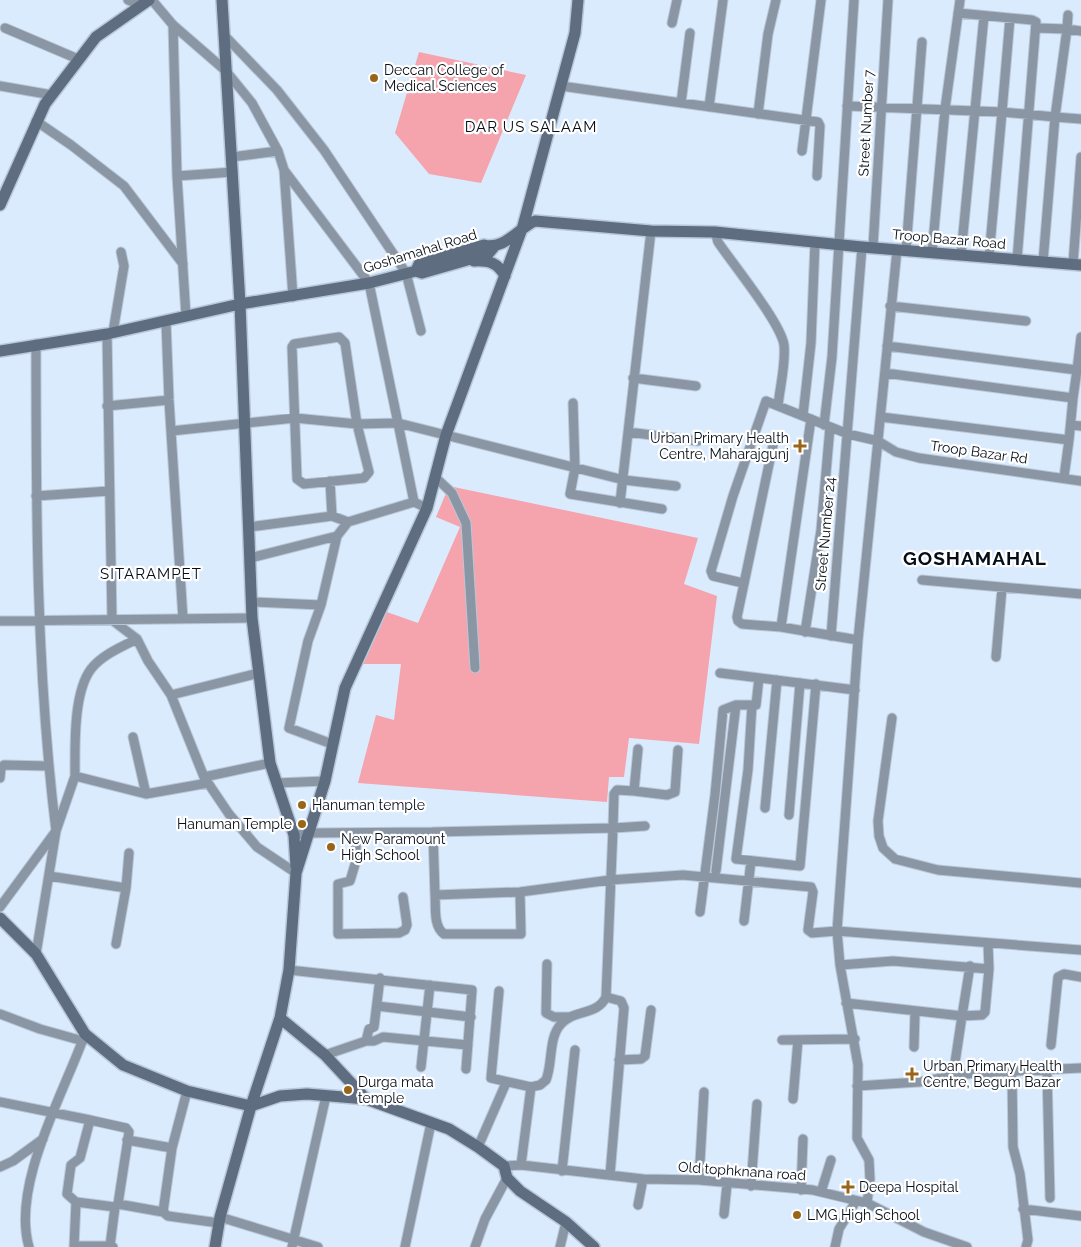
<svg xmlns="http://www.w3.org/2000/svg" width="1081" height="1247" viewBox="0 0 1081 1247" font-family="Raleway,sans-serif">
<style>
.green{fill:#f5a3ad}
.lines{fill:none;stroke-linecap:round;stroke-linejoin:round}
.street-casing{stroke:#b9c7d9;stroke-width:11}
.secondary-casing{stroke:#b9c7d9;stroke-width:14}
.street{stroke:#8a96a3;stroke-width:9}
.secondary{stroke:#5e6e80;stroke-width:11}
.poi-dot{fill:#986519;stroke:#fff;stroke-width:2}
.labels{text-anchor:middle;stroke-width:4.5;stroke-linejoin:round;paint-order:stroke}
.poi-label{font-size:14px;fill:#050d17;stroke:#fff;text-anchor:start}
.street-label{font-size:14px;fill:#050d17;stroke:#fff}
.neighbourhood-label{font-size:15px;letter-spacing:1px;fill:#050d17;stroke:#fff}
.district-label{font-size:19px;font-weight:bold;letter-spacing:1px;fill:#050d17;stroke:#fff}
</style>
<rect width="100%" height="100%" fill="#dbebfe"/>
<path class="green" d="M419,52L526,75L481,183L429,174L395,133Z
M449,486L698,538L684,584L717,596L699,744L629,738L624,777H609L607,802L358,783L376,715L394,720L401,664H363L384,611L418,623L460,527L436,517Z"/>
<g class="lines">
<g class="street-casing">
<path id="street" d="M128,0L141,5
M152,0L173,25L226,71L252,103L278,151
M958,13L1032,20L1036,22L1017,260
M672,23L677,0
M173,25L177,176L186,316
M5,28L78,59
M1036,28L1067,29L1068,15
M224,35L277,90L324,150L406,273L421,331
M0,86L52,95
M561,86L818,122L820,126L817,176
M681,103L690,33
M847,106L1002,112L1010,18
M709,107L723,0
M758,114L768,34L776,0
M36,121L71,145L124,186L183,264
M802,151L821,0
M232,157L278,151L284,170
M177,176L233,172
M715,232L718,242C732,263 781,323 784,345C786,364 780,386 778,406L848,434L878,441L896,452L919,458L1081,481
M873,247L888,0
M906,250L922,42
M932,253L945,109L960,0
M961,255L984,16
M989,257L1002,112L1055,117L1067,29L1081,31
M1043,262L1055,117L1081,119
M1073,264L1081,157
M890,306L1026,321
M166,322L169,400L183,619
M113,332L124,266L121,252
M107,334L112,620L137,639L148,661L171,695L204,777L229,814L257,847L296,873
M339,337L345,343L357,424L369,472L364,478L304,484L297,479L292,347L294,344Z
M1081,337L1077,370H1081
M887,346L1077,370L1073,398
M885,373L1073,398L1069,440
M633,378L696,386
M573,403L575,468L570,494L662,509
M107,406L169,400
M803,415L811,343L815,243
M881,417L1069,440L1064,477
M824,425L832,357L854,0
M1071,425L1081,426
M171,431L295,418L357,424L398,423L369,283L284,170L293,297
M628,432L698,441
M773,445L737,617L738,621L742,624L781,627L858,640
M435,477L452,493L466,523L475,668
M330,481L332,516L348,522
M36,496L109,491
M620,503L651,231
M427,508L414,502L398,423L624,480L676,486
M249,527L332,516
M250,558L337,536
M922,580L1081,594
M743,583L713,576L711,571L733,496L766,401L778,406
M252,602L321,605
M0,621L252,618
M781,627L811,419
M805,632L821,530L830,427
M831,636L862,247
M137,639C121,647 102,655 91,669C73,693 75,747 75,776L146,794L208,783
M996,657L1002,588
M720,673L855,690
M171,695L259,673
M752,705L748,770L736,859L800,866L816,684
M892,718L878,821L879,836L883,848L895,859L938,870L1081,883
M133,737L146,794
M332,744L289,728L308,641L321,605L337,536L348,522L414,502
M638,749L634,791L617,790L614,794L613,828L645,826
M204,777L270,763
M0,778L1,768L4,765L48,766
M277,783L325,781
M634,791L667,795L675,792L678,750
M765,808L777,680
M789,815L800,683
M433,832L613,828L606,997L621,1001L624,1008L610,1175
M356,833V861L350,881L338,884V934L399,933L405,930L407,925L403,897
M294,835L311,833L433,832L435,895L520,892L610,880L683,875L811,887L813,892L808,930L812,933L837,931L1081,950
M716,871L736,705
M49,876L126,888
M435,895C436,907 433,926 444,934H521L520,892
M0,907L56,831C36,669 36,507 36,344
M700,912L715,795L723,710L736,705H756L759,678
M744,921L751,861
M988,943L989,969L985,1012L982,1015L962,1016L953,1076L975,1073L1081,1068
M116,944L126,888L129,853
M36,954L56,831L75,776
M547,964L546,1013L554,1017H569
M840,965L893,961L989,969
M289,970L472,990L466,1069
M499,991L491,1078L531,1087
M846,1003L962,1016L970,966
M377,1006L471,1017
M0,1014L40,1029L83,1041
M782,1040L855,1039
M366,1041H374L383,1037L468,1045
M1051,1045L1058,977L1064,974L1081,977
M914,1047L915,1012
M325,1055L366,1041L369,1029L374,1027L380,978
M619,1060L641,1059L645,1056L651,1010
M421,1067L430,985
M1047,1070L1050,1198
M1012,1072L1013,1147L1020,1174L1028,1240L1026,1247
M857,1086L919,1082L953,1076
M793,1099L798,1040
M0,1102L90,1120
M127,1140L172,1148
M478,1147L506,1083
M521,1165L531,1087L540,1085L546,1080C553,1063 548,1038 561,1024C574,1009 597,1016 606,997
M504,1166L521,1165L643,1179L699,1180L813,1190L867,1203L924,1232L967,1247
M0,1167L13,1161L43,1139
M562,1171L575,1050
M699,1180L704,1092
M751,1186L757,1104
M801,1190L803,1139
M821,1192L831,1160
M76,1202L115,1207
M867,1203L870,1179L869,1160L857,1138L858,1065L840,965L837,931L858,640L897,250
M638,1205L643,1179
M1023,1209L1081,1216
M163,1212L168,1216L219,1223
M724,1214L727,1184
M220,1217L318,1247
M74,1246H110
M29,1247C11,1185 64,1093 85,1034
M74,1247L76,1202L67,1194L71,1165L80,1158L90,1120L126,1128L129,1132L118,1204
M113,1247L110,1246L115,1207L118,1204L163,1212L172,1148L187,1091
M292,1247L326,1096
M405,1247L431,1123
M475,1247L485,1219L507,1178
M560,1247L566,1222
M835,1247L839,1229L856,1201"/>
</g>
<g class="secondary-casing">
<path id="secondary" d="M222,0L240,304L252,618L270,763L294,835L296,867
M0,205L45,104L96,37L149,0
M474,261C489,260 498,263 505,276
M416,271L422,273L488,254L494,247
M0,351L107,334L240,304L369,283L416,271L419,264L484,245C505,250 517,229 535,221L651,231L715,232L862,247L1081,265
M0,918L36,954L85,1034L123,1065L187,1091L251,1106L280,1096L307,1094L366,1099
M280,1018L325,1055L366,1099L449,1129L478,1147L504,1166L507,1178L520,1191L566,1222L594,1247
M215,1247L220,1217L251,1106L280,1018L289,970L296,873L325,781L345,688L427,508L446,435L523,226L575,33L578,0"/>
</g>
<use href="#street" class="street"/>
<use href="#secondary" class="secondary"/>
</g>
<g class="poi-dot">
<circle cx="374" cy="78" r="5"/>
<path d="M797.5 438.5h5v5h5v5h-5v5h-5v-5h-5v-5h5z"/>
<circle cx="302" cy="805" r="5"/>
<circle cx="302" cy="824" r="5"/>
<circle cx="331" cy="847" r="5"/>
<path d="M909.5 1066.5h5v5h5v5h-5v5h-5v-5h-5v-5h5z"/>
<circle cx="348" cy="1090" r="5"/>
<path d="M845.5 1179.5h5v5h5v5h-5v5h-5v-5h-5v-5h5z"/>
<circle cx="797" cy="1215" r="5"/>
</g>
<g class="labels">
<g class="poi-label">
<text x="384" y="75">Deccan College of<tspan x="384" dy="16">Medical Sciences</tspan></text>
<text x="789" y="443" text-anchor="end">Urban Primary Health<tspan x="789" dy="16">Centre, Maharajgunj</tspan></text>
<text x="312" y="810">Hanuman temple</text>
<text x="292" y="829" text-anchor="end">Hanuman Temple</text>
<text x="341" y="844">New Paramount<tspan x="341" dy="16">High School</tspan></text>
<text x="923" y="1071">Urban Primary Health<tspan x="923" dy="16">Centre, Begum Bazar</tspan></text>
<text x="358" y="1087">Durga mata<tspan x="358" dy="16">temple</tspan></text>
<text x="859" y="1192">Deepa Hospital</text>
<text x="807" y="1220">LMG High School</text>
</g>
<g class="street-label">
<text transform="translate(866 123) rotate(-87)" y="5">Street Number 7</text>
<text transform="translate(949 239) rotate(5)" y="5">Troop Bazar Road</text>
<text transform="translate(420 251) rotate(-17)" y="5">Goshamahal Road</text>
<text transform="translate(979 452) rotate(8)" y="5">Troop Bazar Rd</text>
<text transform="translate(825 534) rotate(-85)" y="5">Street Number 24</text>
<text transform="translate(742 1171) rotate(4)" y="5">Old tophknana road</text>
</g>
<g class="neighbourhood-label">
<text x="531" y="132">DAR US SALAAM</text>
<text x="151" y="579">SITARAMPET</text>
</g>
<g class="district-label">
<text x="975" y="565">GOSHAMAHAL</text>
</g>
</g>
</svg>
